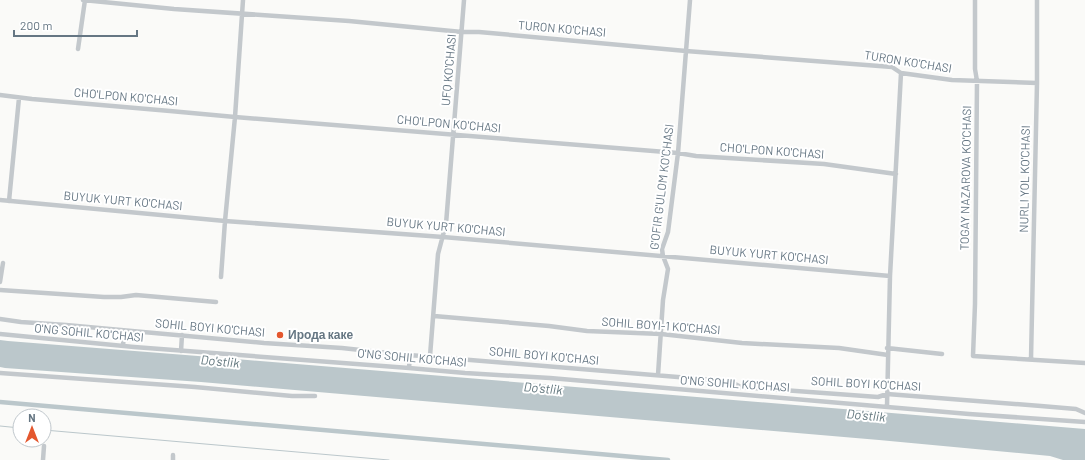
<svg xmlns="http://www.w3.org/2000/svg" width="1085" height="460" viewBox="0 0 1085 460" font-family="Barlow,sans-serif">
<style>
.water{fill:#bbc7cb}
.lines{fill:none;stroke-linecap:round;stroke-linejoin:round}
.stream{stroke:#bbc7cb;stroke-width:1}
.canal{stroke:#bbc7cb;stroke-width:4.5}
.street{stroke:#c3c8cc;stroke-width:4.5}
.poi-dot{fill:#e4572e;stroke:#fff;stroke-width:1.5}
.labels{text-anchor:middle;stroke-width:4;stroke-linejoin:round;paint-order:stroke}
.street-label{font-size:12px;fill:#657683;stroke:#fff}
.poi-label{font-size:12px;font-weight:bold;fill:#657683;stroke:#fff;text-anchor:start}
.water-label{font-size:13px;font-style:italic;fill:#60757c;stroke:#fff}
</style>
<rect width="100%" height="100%" fill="#fafaf8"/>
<path class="water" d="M0,340L8,341L236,359L1085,429V460H1063L1050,456L879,440L201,382L5,368L0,367Z"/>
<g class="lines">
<path class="stream" d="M0,426L20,428
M44,430L389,460"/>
<path class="canal" d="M0,402L668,460"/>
<path class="street" d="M83,0L174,9L349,21L462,32H479L686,51L892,67L901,73L952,80L1037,83
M975,0V69L977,81L975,304L973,356L1085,363
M78,49L85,0
M0,95L32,99L170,111L235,117L678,153L696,156L824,164L896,174
M0,200L225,221L443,237L890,276
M9,201L19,98
M221,277L225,221L235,117L243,0
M0,282L3,263
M0,290L104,297H121L136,295L216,302
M434,316L549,326L587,331L661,334L742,343L839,348L888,355
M0,319L21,322L66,325L264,343L342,348L397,354L714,380L731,382L741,387L878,397L887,394L1041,406L1076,409L1085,413
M0,334L134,347L409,368L465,373L550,378L969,414L1085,422
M123,346L124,331
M887,348L942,354
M181,351L182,335
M430,356L438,254L446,224L464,0
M1031,359L1037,83V0
M409,368L410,355
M0,373L195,387L292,396H315
M658,375L663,300L668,269L663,256L662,249L668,232L678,153L690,0
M887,406L890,276L901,73
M43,460L44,446
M173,460V455"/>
</g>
<circle class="poi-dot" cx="280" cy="335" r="4"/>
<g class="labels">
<g class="street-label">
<text transform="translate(562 29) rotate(5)" y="4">TURON KO'CHASI</text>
<text transform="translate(908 62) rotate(9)" y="4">TURON KO'CHASI</text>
<text transform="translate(449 70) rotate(-85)" y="4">UFQ KO'CHASI</text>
<text transform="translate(126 97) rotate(5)" y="4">CHO'LPON KO'CHASI</text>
<text transform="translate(449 124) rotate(5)" y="4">CHO'LPON KO'CHASI</text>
<text transform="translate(772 151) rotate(4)" y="4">CHO'LPON KO'CHASI</text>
<text transform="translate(966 178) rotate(-89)" y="4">TOGAY NAZAROVA KO'CHASI</text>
<text transform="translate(1025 179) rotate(-89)" y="4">NURLI YOL KO'CHASI</text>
<text transform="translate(662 187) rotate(-83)" y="4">G'OFIR G'ULOM KO'CHASI</text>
<text transform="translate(123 201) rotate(5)" y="4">BUYUK YURT KO'CHASI</text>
<text transform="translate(446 227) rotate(5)" y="4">BUYUK YURT KO'CHASI</text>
<text transform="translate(769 255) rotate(5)" y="4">BUYUK YURT KO'CHASI</text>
<text transform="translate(661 326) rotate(4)" y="4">SOHIL BOYI-1 KO'CHASI</text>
<text transform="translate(210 328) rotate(5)" y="4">SOHIL BOYI KO'CHASI</text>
<text transform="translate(89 333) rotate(5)" y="4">O'NG SOHIL KO'CHASI</text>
<text transform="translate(544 356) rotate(5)" y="4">SOHIL BOYI KO'CHASI</text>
<text transform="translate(412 358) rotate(5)" y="4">O'NG SOHIL KO'CHASI</text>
<text transform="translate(735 384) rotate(4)" y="4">O'NG SOHIL KO'CHASI</text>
<text transform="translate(866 384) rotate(3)" y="4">SOHIL BOYI KO'CHASI</text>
</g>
<g class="poi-label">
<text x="288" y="339">Ирода каке</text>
</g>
<g class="water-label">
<text transform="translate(220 361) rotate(5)" y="5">Do'stlik</text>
<text transform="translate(543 388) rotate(5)" y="5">Do'stlik</text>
<text transform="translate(866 415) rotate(5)" y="5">Do'stlik</text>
</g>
</g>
<g transform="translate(32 428)"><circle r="19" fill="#ffffff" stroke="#c1c8cd"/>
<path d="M0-3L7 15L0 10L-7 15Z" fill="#e4572e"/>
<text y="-6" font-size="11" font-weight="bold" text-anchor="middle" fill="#657683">N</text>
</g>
<path d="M14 30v6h123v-6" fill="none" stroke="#657683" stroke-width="2"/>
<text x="20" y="30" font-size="12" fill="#657683" stroke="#ffffff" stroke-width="3" paint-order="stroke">200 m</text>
</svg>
